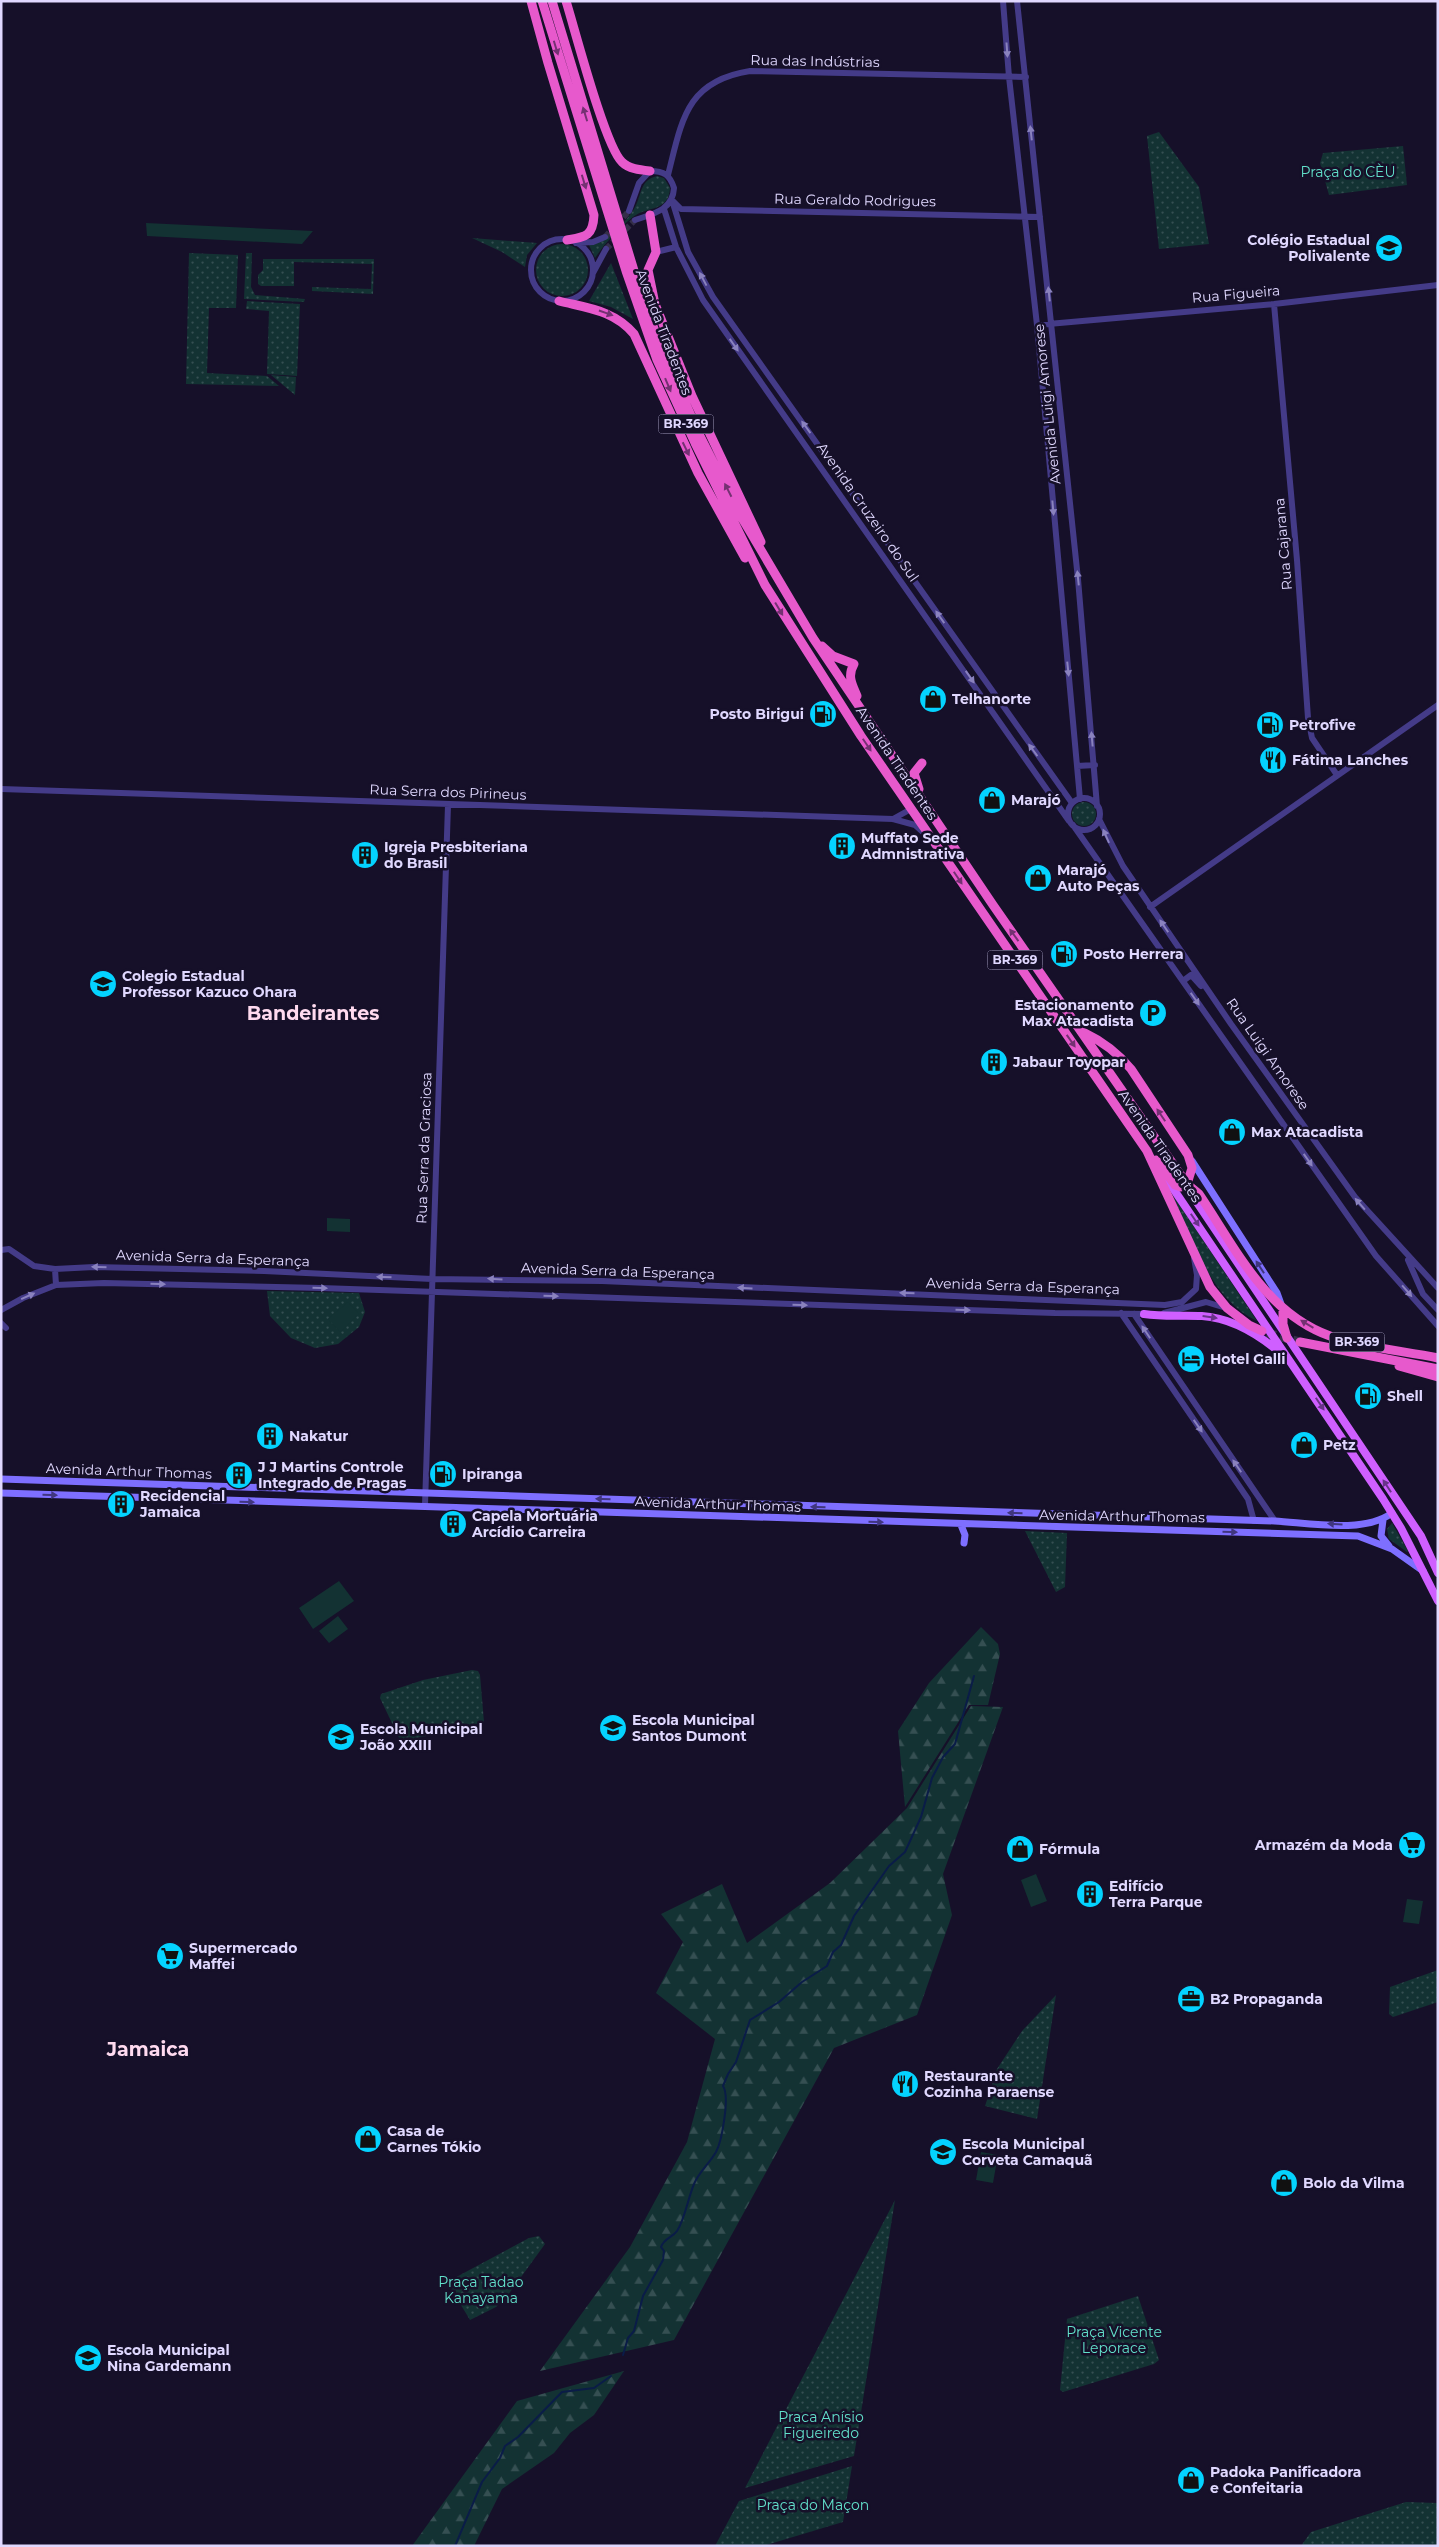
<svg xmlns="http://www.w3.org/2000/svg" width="1439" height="2547" viewBox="0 0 1439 2547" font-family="Montserrat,sans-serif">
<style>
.grass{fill:url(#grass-dots)}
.forest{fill:url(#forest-firs)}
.garden{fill:#133233}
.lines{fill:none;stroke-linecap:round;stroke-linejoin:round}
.stream{stroke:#0a1c48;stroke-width:2}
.tertiary-tunnel{stroke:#342e49;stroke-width:6;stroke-dasharray:6 3;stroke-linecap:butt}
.trunk-tunnel{stroke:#342e49;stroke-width:9;stroke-dasharray:9 4.5;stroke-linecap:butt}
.tertiary{stroke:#443b88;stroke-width:6}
.secondary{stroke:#7e6fff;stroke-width:7}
.primary{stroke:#cf5fff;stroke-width:8}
.trunk{stroke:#e759cc;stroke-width:9}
.oneway{fill:#743172}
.oneway2{fill:#8a82be}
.oneway3{fill:#693489}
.oneway4{fill:#40367f}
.labels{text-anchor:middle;stroke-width:5;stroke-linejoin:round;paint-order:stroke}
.shield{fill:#161029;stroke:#a39cbf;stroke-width:1}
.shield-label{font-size:12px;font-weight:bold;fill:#e0d8ff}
.street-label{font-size:14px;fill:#e0d8ff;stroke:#161029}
.park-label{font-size:14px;fill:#62e1cb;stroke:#161029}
.poi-label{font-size:14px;font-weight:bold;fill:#e0d8ff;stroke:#161029;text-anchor:start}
.district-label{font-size:19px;font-weight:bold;fill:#ffdaef;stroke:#161029}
</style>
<defs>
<pattern id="grass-dots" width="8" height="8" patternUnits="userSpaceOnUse" patternTransform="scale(1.25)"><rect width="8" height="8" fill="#133233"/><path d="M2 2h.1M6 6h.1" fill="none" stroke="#354f52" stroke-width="1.8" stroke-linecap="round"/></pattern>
<pattern id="forest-firs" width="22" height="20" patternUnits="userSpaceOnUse" patternTransform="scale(1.25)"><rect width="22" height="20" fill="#133233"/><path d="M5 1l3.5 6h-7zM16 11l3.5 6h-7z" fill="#354f52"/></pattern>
</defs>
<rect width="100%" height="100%" fill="#161029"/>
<path class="grass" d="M1159,132L1199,187L1209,244L1159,249L1147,136Z
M1403,146L1407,185L1329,195L1320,163L1323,153Z
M657,176L664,178L670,188C669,212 647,206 633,217C619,228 605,243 595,258L589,245C607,240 623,226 634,209C642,196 639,180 657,176Z
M472,238L537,243L527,255L525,267L502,252Z
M536 270a26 26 0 1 1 52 0a26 26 0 1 1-52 0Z
M189,253L238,255L236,308H209L207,373L267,376L279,386L186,384Z
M246,253H252L251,287L255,295L305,299L304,302L244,299Z
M263,259H374L373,294L312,291V287L371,289L372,264L294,262V286H261L258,284V275L263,270Z
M611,263L633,319L611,307L589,301Z
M247,301L300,304L297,376L267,374L269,311L246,309Z
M271,375L296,377L295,395Z
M1072 814a12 12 0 1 1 24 0a12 12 0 1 1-24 0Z
M1172,1194L1257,1321C1210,1299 1192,1238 1172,1194Z
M267,1291L359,1293L365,1312L359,1327L338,1344L315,1348L291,1338L270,1316Z
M1392,1523L1408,1551L1407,1552L1389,1539L1387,1529Z
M1025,1531L1067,1533L1065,1587L1056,1592Z
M472,1670L478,1671L480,1675L484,1722L401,1742L380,1698L381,1694L423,1680Z
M1438,1970V2002L1393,2017L1389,2014L1390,1987Z
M1056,1995L1037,2119L985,2106L997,2069L1022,2031Z
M895,2200L854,2456L745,2488Z
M539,2236L545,2244L508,2295L496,2307L470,2320L447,2282L529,2238Z
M1138,2296L1159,2360L1154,2364L1063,2392L1060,2390L1067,2319Z
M852,2466L843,2522L763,2546H715L739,2501Z
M1406,2502L1437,2503L1438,2546H1301L1311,2532Z"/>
<path class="forest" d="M981,1627L998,1644L1000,1654L988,1705H969L905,1807L898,1731L929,1683Z
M971,1706L1003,1707L943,1874L952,1915L917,2015L834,2048L674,2340L540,2371L630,2247L687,2142L715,2039L656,1993L683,1942L661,1914L722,1884L747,1943L830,1883L907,1808Z
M624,2371L594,2415L570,2433L554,2453L502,2489L474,2546H412L517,2401Z"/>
<path class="garden" d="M146,223L313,231L302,244L147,236Z
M327,1218L350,1219V1232L327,1231Z
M348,1302L359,1314L340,1332L328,1319Z
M339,1581L354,1601L313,1629L299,1608Z
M338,1616L348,1629L329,1643L319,1631Z
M1036,1874L1047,1901L1031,1907L1021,1880Z
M1407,1899L1423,1901L1419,1924L1403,1922Z
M981,2152L998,2155L993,2183L976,2180Z"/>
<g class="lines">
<path class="stream" d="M623,2355L628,2338L634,2331L643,2296L663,2260L664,2251L661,2247C664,2238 672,2238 677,2231C685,2219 688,2198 694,2184C699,2172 709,2164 716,2152C722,2141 730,2096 723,2086L728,2074L736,2062L750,2020L779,2002L802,1982L827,1966L833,1952L841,1945L854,1916L889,1866L905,1852L921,1817L932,1778L943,1757L955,1744L974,1676
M455,2546L482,2482L500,2458L505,2446L518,2437L562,2392L594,2388L611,2376"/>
<path class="tertiary-tunnel" d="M605,237L629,211
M606,249L635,220"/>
<path class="trunk-tunnel" d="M1267,1333L1300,1342"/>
<path class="tertiary" d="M1003,1L1009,77L1037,325L1080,799
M1017,1L1078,579L1097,806
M668,175C682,120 686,81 750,71L1026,77
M672,200L688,252L713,297L1072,803
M673,201L681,209L1040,217
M664,209L676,247L703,300L1069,821
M629,211L639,183L650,171C664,171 670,175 674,188C673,210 653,214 635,220
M531 270a31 31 0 1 1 62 0a31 31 0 1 1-62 0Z
M576,243L593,242L605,237
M656,252L676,247
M593,273L606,249
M1274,304L1297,560L1308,718L1312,738L1337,775
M1037,325L1274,304L1438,285
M1077,766L1095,765
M1,789L893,819L915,825L925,834
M1068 814a16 16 0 1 1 32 0a16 16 0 1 1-32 0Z
M893,819L911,809
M1099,819L1123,866L1231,1024L1355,1197L1438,1288
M1073,825L1376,1256L1438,1326
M1150,907L1438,705
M1183,981L1191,975L1201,986
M1,1250L9,1249L34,1266L55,1269L94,1267L264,1271L432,1279L602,1281L1165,1305L1182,1302L1196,1289L1197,1275L1194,1258
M1408,1260L1423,1294L1438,1310
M55,1269L56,1285
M1,1310L23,1298L56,1285L104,1283L321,1288L1055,1313L1149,1314
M1121,1313L1248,1499L1254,1521
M1164,1313L1206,1302L1226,1308
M1134,1314L1275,1521
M1,1323L6,1328
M425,1505L448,805"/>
<path class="secondary" d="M1192,1161L1277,1293L1281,1304
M1,1479L1275,1521C1309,1523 1364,1534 1392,1513
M1,1493L1358,1536L1392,1549L1423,1571
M1383,1520L1381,1536L1389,1546
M961,1525L965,1535L964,1543"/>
<path class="primary" d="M1168,1181L1383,1499L1401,1528L1438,1601
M1187,1184L1192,1195L1421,1536L1438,1573
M1144,1314C1164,1317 1182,1315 1202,1316C1233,1318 1260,1335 1284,1356"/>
<path class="trunk" d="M531,1L548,63L594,215C593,237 585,237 567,240
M542,1L626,271L657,360L695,443L765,585L861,736L1147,1151L1210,1287L1227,1308L1249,1325L1262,1331
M552,1L639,287L661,348L700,436L739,513L813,638L993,905L1187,1184L1199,1194C1235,1247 1265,1313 1330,1336C1361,1347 1404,1351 1438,1358
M566,1C575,30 605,146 622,162C629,169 640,170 650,171
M650,215L656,252L648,270L655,304L692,396L761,542
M559,301C587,308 614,310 634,334L698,473L745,558
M822,646L833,656L854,664C847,676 852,684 857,696
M919,789L914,773L922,763
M1083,1032C1102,1041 1117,1052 1131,1069L1188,1155L1192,1168L1187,1184L1181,1187L1175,1185L1156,1160
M1283,1309V1324L1287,1338
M1300,1342L1438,1369
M1399,1366L1438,1377"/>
</g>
<defs><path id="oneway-solid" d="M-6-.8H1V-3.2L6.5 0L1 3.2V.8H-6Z" transform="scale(1.25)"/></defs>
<g class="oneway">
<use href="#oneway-solid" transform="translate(556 48) rotate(73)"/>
<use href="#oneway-solid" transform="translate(585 114) rotate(-107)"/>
<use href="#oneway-solid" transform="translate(584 182) rotate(73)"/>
<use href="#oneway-solid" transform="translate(606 313) rotate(19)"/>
<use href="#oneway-solid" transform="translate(668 385) rotate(67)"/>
<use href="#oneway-solid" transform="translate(686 449) rotate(64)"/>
<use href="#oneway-solid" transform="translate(728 490) rotate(-117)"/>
<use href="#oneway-solid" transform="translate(779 609) rotate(59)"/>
<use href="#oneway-solid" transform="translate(867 745) rotate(56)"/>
<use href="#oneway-solid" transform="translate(958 878) rotate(56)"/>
<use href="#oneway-solid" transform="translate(1014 935) rotate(-126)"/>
<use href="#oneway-solid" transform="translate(1071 1041) rotate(55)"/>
<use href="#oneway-solid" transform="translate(1161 1115) rotate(-124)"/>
<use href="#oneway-solid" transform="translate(1307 1324) rotate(-149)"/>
</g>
<g class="oneway2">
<use href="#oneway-solid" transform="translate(1007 50) rotate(86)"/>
<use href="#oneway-solid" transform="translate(1031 133) rotate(-96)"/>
<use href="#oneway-solid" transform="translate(703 279) rotate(-118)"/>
<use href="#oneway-solid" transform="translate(1049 294) rotate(-96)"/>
<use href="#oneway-solid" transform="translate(734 345) rotate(55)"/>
<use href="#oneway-solid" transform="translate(806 427) rotate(-126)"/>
<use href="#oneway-solid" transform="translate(1053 508) rotate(85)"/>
<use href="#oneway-solid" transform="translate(1078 578) rotate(-96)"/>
<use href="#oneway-solid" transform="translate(940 617) rotate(-125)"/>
<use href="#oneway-solid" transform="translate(1068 669) rotate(84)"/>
<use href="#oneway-solid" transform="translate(970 677) rotate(55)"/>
<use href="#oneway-solid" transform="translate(1092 739) rotate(-95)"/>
<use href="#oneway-solid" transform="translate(1033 750) rotate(-126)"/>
<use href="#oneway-solid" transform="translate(1106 836) rotate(-114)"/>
<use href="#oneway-solid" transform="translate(1164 926) rotate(-124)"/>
<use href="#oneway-solid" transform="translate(1195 999) rotate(55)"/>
<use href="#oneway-solid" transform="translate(1308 1160) rotate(55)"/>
<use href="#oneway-solid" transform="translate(1360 1204) rotate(-131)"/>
<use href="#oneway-solid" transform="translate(99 1267) rotate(-179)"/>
<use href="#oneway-solid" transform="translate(384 1277) rotate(-178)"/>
<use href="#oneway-solid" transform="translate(495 1279) rotate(-177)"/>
<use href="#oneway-solid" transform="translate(158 1284) rotate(1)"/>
<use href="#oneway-solid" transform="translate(320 1288) rotate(2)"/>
<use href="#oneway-solid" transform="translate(745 1288) rotate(-177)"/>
<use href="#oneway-solid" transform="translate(1407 1291) rotate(49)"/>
<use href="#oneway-solid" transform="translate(907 1293) rotate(-178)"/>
<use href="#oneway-solid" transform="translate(28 1296) rotate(-24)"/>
<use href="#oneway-solid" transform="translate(551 1296) rotate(2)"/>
<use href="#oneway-solid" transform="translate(800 1305) rotate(2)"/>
<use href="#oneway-solid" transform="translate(963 1310) rotate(2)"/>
<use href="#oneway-solid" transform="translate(1146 1332) rotate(-124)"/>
<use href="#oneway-solid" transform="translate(1198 1426) rotate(55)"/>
<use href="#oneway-solid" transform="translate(1237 1466) rotate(-124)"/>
</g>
<g class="oneway3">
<use href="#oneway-solid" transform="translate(1195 1220) rotate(56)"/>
<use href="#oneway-solid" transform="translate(1210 1317) rotate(8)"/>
<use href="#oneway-solid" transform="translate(1320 1404) rotate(56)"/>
<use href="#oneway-solid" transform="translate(1387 1486) rotate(-123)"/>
</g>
<g class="oneway4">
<use href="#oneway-solid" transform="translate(1260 1267) rotate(-123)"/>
<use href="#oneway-solid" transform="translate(50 1495) rotate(2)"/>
<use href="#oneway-solid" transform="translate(603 1499) rotate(-178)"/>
<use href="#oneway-solid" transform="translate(247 1502) rotate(2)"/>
<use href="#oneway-solid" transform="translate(818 1507) rotate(-178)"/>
<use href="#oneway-solid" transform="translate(1015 1513) rotate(-179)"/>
<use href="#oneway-solid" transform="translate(876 1522) rotate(2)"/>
<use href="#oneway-solid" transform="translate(1335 1524) rotate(-177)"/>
<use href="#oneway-solid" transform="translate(1230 1532) rotate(2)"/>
</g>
<defs>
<g id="school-disc" transform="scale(1.4375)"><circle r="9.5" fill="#04d3ff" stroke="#161029"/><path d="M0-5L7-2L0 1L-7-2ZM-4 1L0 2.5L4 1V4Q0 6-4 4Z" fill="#111"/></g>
<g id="shop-disc" transform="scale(1.4375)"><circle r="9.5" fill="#04d3ff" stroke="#161029"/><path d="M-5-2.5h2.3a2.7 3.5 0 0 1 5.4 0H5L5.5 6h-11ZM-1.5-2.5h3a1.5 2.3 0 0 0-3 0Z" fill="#111"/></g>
<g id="fuel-disc" transform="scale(1.4375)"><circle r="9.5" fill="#04d3ff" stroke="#161029"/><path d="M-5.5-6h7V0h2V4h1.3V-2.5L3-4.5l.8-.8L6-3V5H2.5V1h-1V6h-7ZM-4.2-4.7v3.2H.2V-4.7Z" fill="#111"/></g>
<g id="restaurant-disc" transform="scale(1.4375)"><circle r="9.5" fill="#04d3ff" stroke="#161029"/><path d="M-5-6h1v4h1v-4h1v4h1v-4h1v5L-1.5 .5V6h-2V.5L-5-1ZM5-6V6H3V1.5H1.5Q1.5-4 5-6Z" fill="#111"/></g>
<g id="building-disc" transform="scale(1.4375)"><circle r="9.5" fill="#04d3ff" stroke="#161029"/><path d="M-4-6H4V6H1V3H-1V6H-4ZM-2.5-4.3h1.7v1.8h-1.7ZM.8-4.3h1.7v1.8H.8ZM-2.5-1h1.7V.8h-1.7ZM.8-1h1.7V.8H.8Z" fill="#111"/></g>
<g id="parking-disc" transform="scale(1.4375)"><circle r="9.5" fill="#04d3ff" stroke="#161029"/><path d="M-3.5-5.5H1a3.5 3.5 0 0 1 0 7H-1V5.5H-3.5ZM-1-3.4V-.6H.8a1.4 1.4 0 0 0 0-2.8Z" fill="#111"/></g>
<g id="hotel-disc" transform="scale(1.4375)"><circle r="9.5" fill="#04d3ff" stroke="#161029"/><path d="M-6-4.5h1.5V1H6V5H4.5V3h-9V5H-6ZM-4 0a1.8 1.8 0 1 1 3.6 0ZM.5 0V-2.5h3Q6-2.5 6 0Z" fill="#111"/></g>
<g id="supermarket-disc" transform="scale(1.4375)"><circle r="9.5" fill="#04d3ff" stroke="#161029"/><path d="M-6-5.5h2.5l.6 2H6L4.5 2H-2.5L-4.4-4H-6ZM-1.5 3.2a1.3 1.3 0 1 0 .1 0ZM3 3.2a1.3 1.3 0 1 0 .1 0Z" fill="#111"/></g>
<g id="office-disc" transform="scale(1.4375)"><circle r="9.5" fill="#04d3ff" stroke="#161029"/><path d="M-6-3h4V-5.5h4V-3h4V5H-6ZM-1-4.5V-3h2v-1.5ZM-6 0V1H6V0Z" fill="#111"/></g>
</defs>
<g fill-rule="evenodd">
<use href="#school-disc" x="1389" y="248"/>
<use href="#shop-disc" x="933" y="699"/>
<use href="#fuel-disc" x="823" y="714"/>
<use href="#fuel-disc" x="1270" y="725"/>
<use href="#restaurant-disc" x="1273" y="760"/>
<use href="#shop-disc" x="992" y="800"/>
<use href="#building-disc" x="842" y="846"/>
<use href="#building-disc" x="365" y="855"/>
<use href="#shop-disc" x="1038" y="878"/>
<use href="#fuel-disc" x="1064" y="954"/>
<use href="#school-disc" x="103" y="984"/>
<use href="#parking-disc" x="1153" y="1013"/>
<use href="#building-disc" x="994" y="1062"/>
<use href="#shop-disc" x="1232" y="1132"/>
<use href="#hotel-disc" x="1191" y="1359"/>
<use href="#fuel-disc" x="1368" y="1396"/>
<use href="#building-disc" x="270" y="1436"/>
<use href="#shop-disc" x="1304" y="1445"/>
<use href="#fuel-disc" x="443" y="1474"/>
<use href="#building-disc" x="239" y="1475"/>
<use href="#building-disc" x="121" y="1504"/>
<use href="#building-disc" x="453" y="1524"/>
<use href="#school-disc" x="613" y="1728"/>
<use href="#school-disc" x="341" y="1737"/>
<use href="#supermarket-disc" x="1412" y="1845"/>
<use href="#shop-disc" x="1020" y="1849"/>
<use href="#building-disc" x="1090" y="1894"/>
<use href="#supermarket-disc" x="170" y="1956"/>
<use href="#office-disc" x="1191" y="1999"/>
<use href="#restaurant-disc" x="905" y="2084"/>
<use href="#shop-disc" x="368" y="2139"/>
<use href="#school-disc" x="943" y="2152"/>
<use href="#shop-disc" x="1284" y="2183"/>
<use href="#school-disc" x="88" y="2358"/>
<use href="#shop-disc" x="1191" y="2480"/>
</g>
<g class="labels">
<g class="shield">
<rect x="658.5" y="414.5" width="55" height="19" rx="4"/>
<rect x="987.5" y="950.5" width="55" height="19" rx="4"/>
<rect x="1329.5" y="1332.5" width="55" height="19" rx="4"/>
</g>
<g class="shield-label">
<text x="686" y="428">BR-369</text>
<text x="1015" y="964">BR-369</text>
<text x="1357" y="1346">BR-369</text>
</g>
<g class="street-label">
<text transform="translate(815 61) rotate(1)" y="5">Rua das Indústrias</text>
<text transform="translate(855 200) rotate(1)" y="5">Rua Geraldo Rodrigues</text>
<text transform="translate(1236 294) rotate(-5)" y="5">Rua Figueira</text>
<text transform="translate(664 332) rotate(69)" y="5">Avenida Tiradentes</text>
<text transform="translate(1047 404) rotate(-96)" y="5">Avenida Luigi Amorese</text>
<text transform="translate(868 512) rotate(55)" y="5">Avenida Cruzeiro do Sul</text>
<text transform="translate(1283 544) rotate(-95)" y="5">Rua Cajarana</text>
<text transform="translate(897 763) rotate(56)" y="5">Avenida Tiradentes</text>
<text transform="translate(448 792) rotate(2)" y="5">Rua Serra dos Pirineus</text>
<text transform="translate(1268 1054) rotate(55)" y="5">Rua Luigi Amorese</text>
<text transform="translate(1160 1146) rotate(55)" y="5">Avenida Tiradentes</text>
<text transform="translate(424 1148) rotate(-88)" y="5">Rua Serra da Graciosa</text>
<text transform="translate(213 1258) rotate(2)" y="5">Avenida Serra da Esperança</text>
<text transform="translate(618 1271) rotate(2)" y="5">Avenida Serra da Esperança</text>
<text transform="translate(1023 1286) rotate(2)" y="5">Avenida Serra da Esperança</text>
<text transform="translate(129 1471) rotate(2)" y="5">Avenida Arthur Thomas</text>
<text transform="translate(718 1504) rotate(2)" y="5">Avenida Arthur Thomas</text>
<text transform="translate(1122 1516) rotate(1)" y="5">Avenida Arthur Thomas</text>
</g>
<g class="park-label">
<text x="1348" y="177">Praça do CÈU</text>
<text x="481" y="2287">Praça Tadao<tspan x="481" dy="16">Kanayama</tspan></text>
<text x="1114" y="2337">Praça Vicente<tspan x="1114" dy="16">Leporace</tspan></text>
<text x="821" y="2422">Praca Anísio<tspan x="821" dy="16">Figueiredo</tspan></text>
<text x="813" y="2510">Praça do Maçon</text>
</g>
<g class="poi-label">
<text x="1370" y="245" text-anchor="end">Colégio Estadual<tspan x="1370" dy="16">Polivalente</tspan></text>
<text x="952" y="704">Telhanorte</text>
<text x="804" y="719" text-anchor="end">Posto Birigui</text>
<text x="1289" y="730">Petrofive</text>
<text x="1292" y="765">Fátima Lanches</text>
<text x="1011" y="805">Marajó</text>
<text x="861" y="843">Muffato Sede<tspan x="861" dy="16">Admnistrativa</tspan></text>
<text x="384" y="852">Igreja Presbiteriana<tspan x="384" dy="16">do Brasil</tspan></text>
<text x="1057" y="875">Marajó<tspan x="1057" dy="16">Auto Peças</tspan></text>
<text x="1083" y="959">Posto Herrera</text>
<text x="122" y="981">Colegio Estadual<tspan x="122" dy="16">Professor Kazuco Ohara</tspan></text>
<text x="1134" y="1010" text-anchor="end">Estacionamento<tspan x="1134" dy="16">Max Atacadista</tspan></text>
<text x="1013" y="1067">Jabaur Toyopar</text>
<text x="1251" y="1137">Max Atacadista</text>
<text x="1210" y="1364">Hotel Galli</text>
<text x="1387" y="1401">Shell</text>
<text x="289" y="1441">Nakatur</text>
<text x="1323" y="1450">Petz</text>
<text x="258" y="1472">J J Martins Controle<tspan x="258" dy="16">Integrado de Pragas</tspan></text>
<text x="462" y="1479">Ipiranga</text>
<text x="140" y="1501">Recidencial<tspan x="140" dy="16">Jamaica</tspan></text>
<text x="472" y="1521">Capela Mortuária<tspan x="472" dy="16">Arcídio Carreira</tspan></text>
<text x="632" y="1725">Escola Municipal<tspan x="632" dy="16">Santos Dumont</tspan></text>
<text x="360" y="1734">Escola Municipal<tspan x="360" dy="16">João XXIII</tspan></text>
<text x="1393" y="1850" text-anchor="end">Armazém da Moda</text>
<text x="1039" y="1854">Fórmula</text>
<text x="1109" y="1891">Edifício<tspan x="1109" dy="16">Terra Parque</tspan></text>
<text x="189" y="1953">Supermercado<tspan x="189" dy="16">Maffei</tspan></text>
<text x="1210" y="2004">B2 Propaganda</text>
<text x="924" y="2081">Restaurante<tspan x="924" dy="16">Cozinha Paraense</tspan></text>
<text x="387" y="2136">Casa de<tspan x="387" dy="16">Carnes Tókio</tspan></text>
<text x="962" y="2149">Escola Municipal<tspan x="962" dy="16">Corveta Camaquã</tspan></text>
<text x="1303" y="2188">Bolo da Vilma</text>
<text x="107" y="2355">Escola Municipal<tspan x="107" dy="16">Nina Gardemann</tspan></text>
<text x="1210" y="2477">Padoka Panificadora<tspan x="1210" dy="16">e Confeitaria</tspan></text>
</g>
<g class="district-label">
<text x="313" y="1020">Bandeirantes</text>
<text x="148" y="2056">Jamaica</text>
</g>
</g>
<rect width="1439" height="2547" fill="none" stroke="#e0d8ff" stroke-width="5"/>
</svg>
